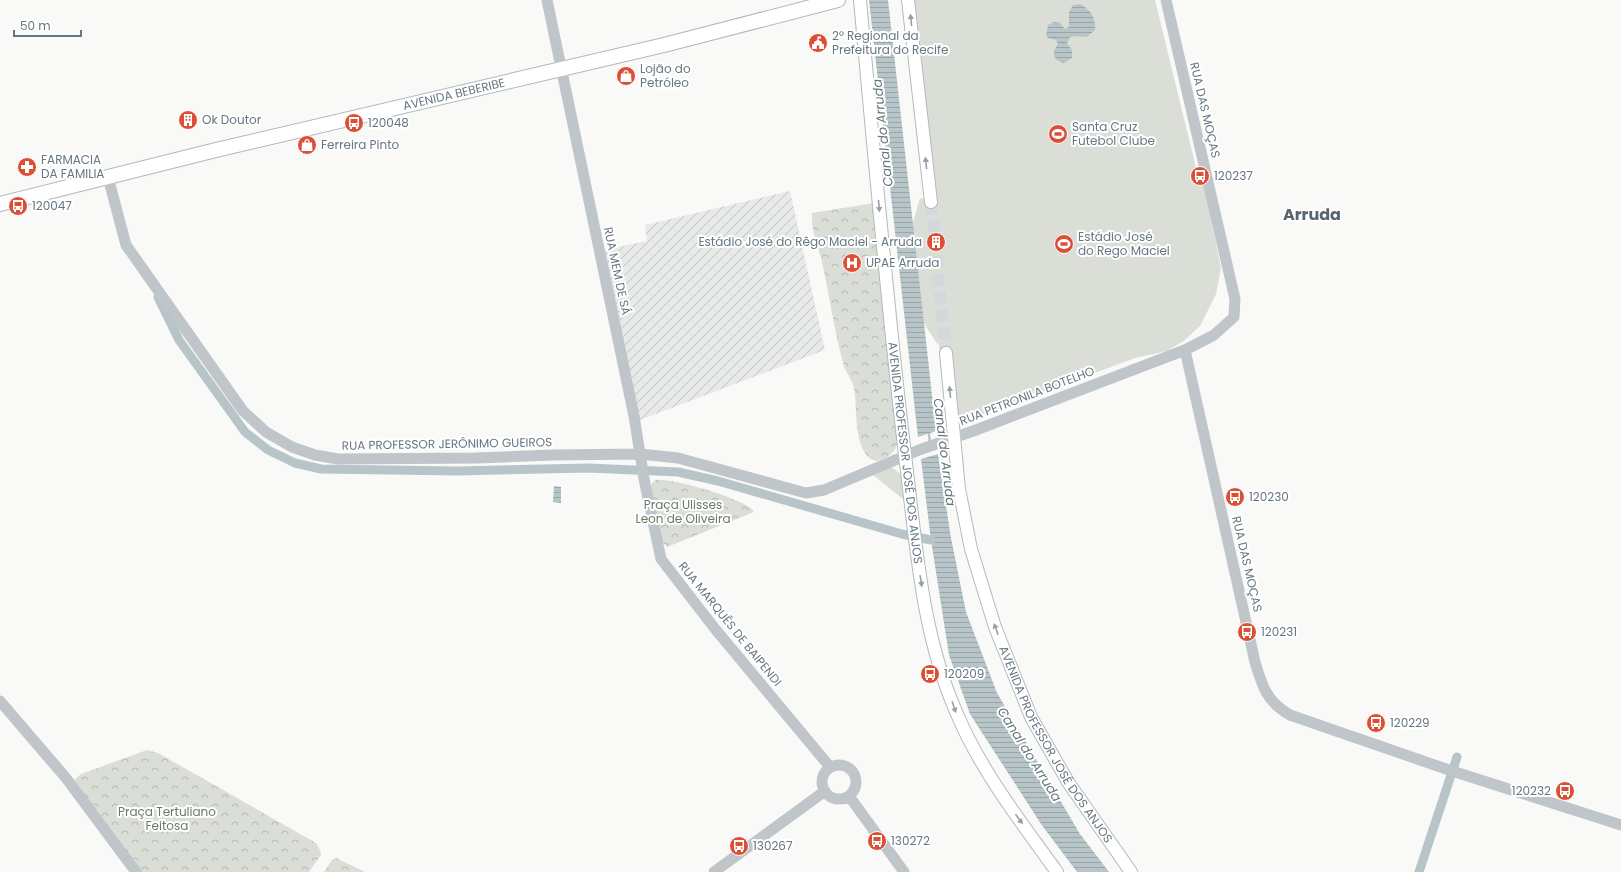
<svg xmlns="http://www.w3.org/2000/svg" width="1621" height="872" viewBox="0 0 1621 872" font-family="Poppins,sans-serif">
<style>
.industrial{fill:url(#industrial-furrows)}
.grass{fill:#daded7}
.park{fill:url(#park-crowns)}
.water{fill:url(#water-rules)}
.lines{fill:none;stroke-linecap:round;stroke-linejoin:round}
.stream{stroke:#b8c5c8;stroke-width:2.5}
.canal{stroke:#b8c5c8;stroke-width:9}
.secondary-tunnel{stroke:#d4d8da;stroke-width:12;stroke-dasharray:12 6;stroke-linecap:butt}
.secondary-casing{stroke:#b3b9bd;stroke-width:14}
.primary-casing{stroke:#b2b8bb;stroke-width:16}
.tertiary{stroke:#c0c5c9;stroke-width:11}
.secondary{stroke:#fff;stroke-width:12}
.primary{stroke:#fff;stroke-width:14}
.oneway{fill:#94a0a7}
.labels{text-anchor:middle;stroke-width:4;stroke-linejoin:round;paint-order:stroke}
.poi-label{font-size:12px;fill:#667781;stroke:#fff;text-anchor:start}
.street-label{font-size:12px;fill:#667781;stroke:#fff}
.park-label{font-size:12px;fill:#6a7965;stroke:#fff}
.water-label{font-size:13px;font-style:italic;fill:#60767a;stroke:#fff}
.district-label{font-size:16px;font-weight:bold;fill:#58656c;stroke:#fff}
</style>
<defs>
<pattern id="industrial-furrows" width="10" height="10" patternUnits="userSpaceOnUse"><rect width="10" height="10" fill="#e7e9e8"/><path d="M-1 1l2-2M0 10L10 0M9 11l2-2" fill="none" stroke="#bfc2c1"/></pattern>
<pattern id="park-crowns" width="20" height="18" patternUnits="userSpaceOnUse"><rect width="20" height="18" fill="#daded7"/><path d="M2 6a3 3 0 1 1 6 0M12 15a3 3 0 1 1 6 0" fill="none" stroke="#b5b9b4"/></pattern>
<pattern id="water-rules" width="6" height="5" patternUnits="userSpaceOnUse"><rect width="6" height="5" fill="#b8c5c8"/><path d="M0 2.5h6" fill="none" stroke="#99a5a8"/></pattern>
</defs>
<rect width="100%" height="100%" fill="#f9f9f7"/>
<path class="industrial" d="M790,191L825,350L640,420L604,250L647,241L645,225Z"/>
<path class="grass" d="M914,0H1155L1199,180L1203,179L1221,268L1216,294L1200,326L1185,340L1167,351L1135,358L966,421L956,412L946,353L936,342L920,317L912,246L913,222L920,198L934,203Z
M889,467L893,468L902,475L903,499L872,474Z"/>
<path class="park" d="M874,203L898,440C897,452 887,459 876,461C852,455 858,406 854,388C852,380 847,374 844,366C834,331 829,293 821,257C816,242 811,229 812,213Z
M656,480C672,478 747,499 754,512L667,547L662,542L650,487L652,483Z
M147,750L158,753L316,843L320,850L321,855L309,872H140L76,784L75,779L81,774Z
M336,858L365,872H324L332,860Z"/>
<path class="water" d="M869,0H888L936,431L918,437Z
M1080,4C1091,10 1096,18 1095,30L1087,37L1077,36L1070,37L1067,43L1072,50V58L1064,63C1053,60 1051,53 1058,44L1056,40L1048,38L1046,35L1048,25L1054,22L1060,23L1065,29L1069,27V12L1073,5Z
M938,454L951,538L966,612L997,693L1080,834L1109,872H1077L1041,824L970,714L949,655L931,540L921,459Z
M554,486L561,487V503L553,502Z"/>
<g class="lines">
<path class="stream" d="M929,434L930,444"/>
<path class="canal" d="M158,297L179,340L245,432L268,450L295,463L321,469L457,471L589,468L678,472L718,481L902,534L931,540
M1419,872L1457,757"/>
<path class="secondary-tunnel" d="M931,202L946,353"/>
<g class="secondary-casing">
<g id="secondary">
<path id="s1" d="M860,0C874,152 887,304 905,455C916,542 921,633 957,714C981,771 1021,822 1057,872"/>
<path d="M908,0L931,202"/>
<path id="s2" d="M946,353L959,489L971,549L995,627L1031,717L1068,782L1131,872"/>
</g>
</g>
<g class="primary-casing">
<g id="primary">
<path id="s3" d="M0,204L216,150L664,45L838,0"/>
</g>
</g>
<path class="tertiary" d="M547,0L634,416L644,479L661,559L716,630L830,767
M108,177L126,245L243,411L266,432L292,447L315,455L338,459L476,458L553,455L640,454L678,458L806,493L824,490L919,450L976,430L1185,350L1214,335L1234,317L1235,299L1166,0
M1185,350L1255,662C1262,686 1267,702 1290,715L1449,770L1621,825
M0,701L66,778L136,872
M822 782a17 17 0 1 1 34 0a17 17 0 1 1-34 0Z
M849,796L904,872
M714,872L825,791"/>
<use href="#secondary" class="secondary"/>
<use href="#primary" class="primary"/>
</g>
<defs><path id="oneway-solid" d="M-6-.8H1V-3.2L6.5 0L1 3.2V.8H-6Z"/></defs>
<g class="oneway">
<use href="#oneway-solid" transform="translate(911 20) rotate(-96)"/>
<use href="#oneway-solid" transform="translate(926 163) rotate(-96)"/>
<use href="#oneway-solid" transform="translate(879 206) rotate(85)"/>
<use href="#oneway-solid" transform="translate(950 392) rotate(-95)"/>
<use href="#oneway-solid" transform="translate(921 581) rotate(81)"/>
<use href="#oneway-solid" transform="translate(996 629) rotate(-110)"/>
<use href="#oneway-solid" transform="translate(954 707) rotate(71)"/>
<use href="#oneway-solid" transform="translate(1019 819) rotate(54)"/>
</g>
<defs>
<g id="civic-disc" transform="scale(1)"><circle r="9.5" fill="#da4f36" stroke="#fff"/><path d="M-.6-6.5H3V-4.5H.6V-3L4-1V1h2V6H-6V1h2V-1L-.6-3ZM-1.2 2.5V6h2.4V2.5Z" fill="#fff"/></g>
<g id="shop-disc" transform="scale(1)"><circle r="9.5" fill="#da4f36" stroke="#fff"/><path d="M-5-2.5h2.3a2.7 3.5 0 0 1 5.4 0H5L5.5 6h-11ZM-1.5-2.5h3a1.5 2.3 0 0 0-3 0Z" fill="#fff"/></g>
<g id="building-disc" transform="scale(1)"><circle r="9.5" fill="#da4f36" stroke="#fff"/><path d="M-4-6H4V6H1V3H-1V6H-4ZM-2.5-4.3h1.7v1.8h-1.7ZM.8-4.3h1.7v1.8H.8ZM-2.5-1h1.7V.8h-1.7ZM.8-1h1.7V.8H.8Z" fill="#fff"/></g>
<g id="bus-disc" transform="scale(1)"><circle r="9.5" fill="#da4f36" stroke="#fff"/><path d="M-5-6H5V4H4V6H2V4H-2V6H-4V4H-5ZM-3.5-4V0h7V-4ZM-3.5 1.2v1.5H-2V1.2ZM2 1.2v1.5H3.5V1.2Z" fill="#fff"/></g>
<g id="stadium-disc" transform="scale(1)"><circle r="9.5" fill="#da4f36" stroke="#fff"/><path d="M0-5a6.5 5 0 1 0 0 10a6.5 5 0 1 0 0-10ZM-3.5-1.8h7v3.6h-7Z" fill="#fff"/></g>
<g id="pharmacy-disc" transform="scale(1)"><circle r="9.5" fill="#da4f36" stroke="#fff"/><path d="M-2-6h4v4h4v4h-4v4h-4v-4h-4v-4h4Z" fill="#fff"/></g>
<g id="hospital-disc" transform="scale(1)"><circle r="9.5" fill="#da4f36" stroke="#fff"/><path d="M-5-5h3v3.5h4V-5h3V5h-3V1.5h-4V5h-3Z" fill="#fff"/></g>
</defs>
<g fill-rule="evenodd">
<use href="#civic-disc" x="818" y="43"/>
<use href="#shop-disc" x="626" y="76"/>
<use href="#building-disc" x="188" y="120"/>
<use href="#bus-disc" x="354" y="123"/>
<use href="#stadium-disc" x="1058" y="134"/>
<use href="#shop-disc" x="307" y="145"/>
<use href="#pharmacy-disc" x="27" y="167"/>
<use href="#bus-disc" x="1200" y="176"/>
<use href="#bus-disc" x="18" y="206"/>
<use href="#building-disc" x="936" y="242"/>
<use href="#stadium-disc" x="1064" y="244"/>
<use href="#hospital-disc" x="852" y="263"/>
<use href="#bus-disc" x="1235" y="497"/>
<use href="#bus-disc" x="1247" y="632"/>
<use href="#bus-disc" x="930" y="674"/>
<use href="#bus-disc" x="1376" y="723"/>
<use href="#bus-disc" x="1565" y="791"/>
<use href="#bus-disc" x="877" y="841"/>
<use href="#bus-disc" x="739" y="846"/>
</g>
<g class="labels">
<g class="poi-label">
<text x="832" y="40">2° Regional da<tspan x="832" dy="14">Prefeitura do Recife</tspan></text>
<text x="640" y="73">Lojão do<tspan x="640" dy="14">Petróleo</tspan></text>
<text x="202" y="124">Ok Doutor</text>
<text x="368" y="127">120048</text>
<text x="1072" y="131">Santa Cruz<tspan x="1072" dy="14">Futebol Clube</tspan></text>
<text x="321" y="149">Ferreira Pinto</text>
<text x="41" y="164">FARMACIA<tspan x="41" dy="14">DA FAMILIA</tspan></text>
<text x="1214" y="180">120237</text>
<text x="32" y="210">120047</text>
<text x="1078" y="241">Estádio José<tspan x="1078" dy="14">do Rego Maciel</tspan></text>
<text x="922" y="246" text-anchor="end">Estádio José do Rêgo Maciel - Arruda</text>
<text x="866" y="267">UPAE Arruda</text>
<text x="1249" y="501">120230</text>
<text x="1261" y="636">120231</text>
<text x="944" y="678">120209</text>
<text x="1390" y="727">120229</text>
<text x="1551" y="795" text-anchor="end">120232</text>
<text x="891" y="845">130272</text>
<text x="753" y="850">130267</text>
</g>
<g class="street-label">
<text dy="4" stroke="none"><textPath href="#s3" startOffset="467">AVENIDA BEBERIBE</textPath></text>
<text transform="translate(1205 110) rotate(77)" y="4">RUA DAS MOÇAS</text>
<text transform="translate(617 271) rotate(78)" y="4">RUA MEM DE SÁ</text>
<text transform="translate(1027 396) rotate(-21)" y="4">RUA PETRONILA BOTELHO</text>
<text transform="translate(447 444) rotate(-1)" y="4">RUA PROFESSOR JERÔNIMO GUEIROS</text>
<text dy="4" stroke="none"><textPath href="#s1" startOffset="455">AVENIDA PROFESSOR JOSÉ DOS ANJOS</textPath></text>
<text transform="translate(1247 564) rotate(77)" y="4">RUA DAS MOÇAS</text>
<text transform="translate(730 624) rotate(51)" y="4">RUA MARQUÊS DE BAIPENDI</text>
<text dy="4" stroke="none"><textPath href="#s2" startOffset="412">AVENIDA PROFESSOR JOSÉ DOS ANJOS</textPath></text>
</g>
<g class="park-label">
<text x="683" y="509">Praça Ulisses<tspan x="683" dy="14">Leon de Oliveira</tspan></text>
<text x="167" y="816">Praça Tertuliano<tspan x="167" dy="14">Feitosa</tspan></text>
</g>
<g class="water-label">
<text transform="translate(882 133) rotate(-96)" y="5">Canal do Arruda</text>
<text transform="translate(945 452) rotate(83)" y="5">Canal do Arruda</text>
<text transform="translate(1030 754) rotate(58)" y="5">Canal do Arruda</text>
</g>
<g class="district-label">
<text x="1312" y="220">Arruda</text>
</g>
</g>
<path d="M14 30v6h67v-6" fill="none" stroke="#667781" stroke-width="2"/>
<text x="20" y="30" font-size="12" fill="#667781" stroke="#ffffff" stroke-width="3" paint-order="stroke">50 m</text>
</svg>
